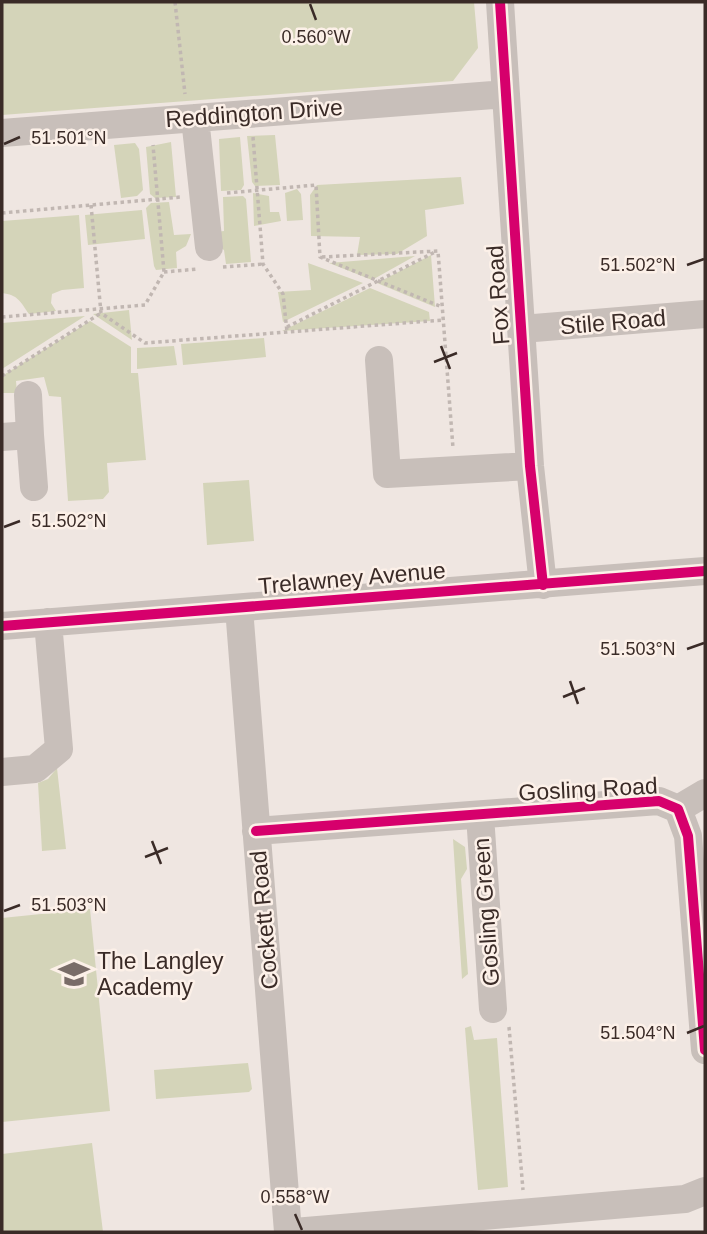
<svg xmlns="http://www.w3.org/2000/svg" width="707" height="1234" viewBox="0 0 707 1234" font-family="Arial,sans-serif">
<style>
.green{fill:#d4d4b9}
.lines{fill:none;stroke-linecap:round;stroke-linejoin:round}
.path{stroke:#c1b7b2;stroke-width:3.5;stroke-dasharray:3.5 3.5;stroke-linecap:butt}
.minor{stroke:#c8bfba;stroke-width:28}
.cycleway-casing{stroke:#fcf0e8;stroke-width:15}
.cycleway{stroke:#d6006c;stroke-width:10}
.ticks{fill:none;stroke:#3a2b27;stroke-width:2.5}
.labels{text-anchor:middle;stroke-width:5;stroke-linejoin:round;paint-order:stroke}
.street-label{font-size:23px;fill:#3a2b27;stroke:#fcf0e8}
.poi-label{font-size:23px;fill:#3a2b27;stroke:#fcf0e8;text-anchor:start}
.ticks-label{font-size:18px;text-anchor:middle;fill:#3a2b27;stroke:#fcf0e8;stroke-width:5;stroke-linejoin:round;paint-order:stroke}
</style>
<rect width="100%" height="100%" fill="#efe6e1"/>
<path class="green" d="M2,2H474L478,48L453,81L2,115Z
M275,135L280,185L255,186L252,182L247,136Z
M240,137L244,185L241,190L221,191L219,139Z
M171,142L176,197L155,198L150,194L146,147Z
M135,143L139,149L143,190L137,196L121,198L114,145Z
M461,177L464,204L425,210L427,236L397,254L357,255L360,237L311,236L310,195L317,185Z
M297,189L301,194L303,220L287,221L285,193Z
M253,193L269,196L270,212H279L281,221L254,226Z
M243,196L246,199L251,262L226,264L224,250L212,243L207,233L224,231L223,197Z
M169,202L174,235L191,234L186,246L176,252L177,268L156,270L154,266L146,208L151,203Z
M142,210L145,239L88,245L85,215Z
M79,215L84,288L62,290L52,294L51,303L56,311L29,314C20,301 18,295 2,293V221Z
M431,255L435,307L377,283Z
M415,256L372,280L329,263Z
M308,263L363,283L283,322L278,292L311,290Z
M370,288L429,312L430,321L282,331Z
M129,310L132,340L93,314Z
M85,316L2,369V323Z
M90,321L131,347V373H138L146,460L107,463L109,492L103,499L68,501L61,397L49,396L44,377L16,381L17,393H2V376Z
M264,338L266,357L183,365L181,344Z
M174,346L177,365L137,369V348Z
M249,480L254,541L207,545L203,483Z
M57,768L66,849L42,851L38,783L48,779Z
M453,839L465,847L467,869L461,879L468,974L462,979Z
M90,909L110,1111L2,1122V918Z
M471,1026L474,1040L497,1038L508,1187L478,1190L465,1028Z
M248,1063L252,1089L249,1092L156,1099L154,1070Z
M92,1143L103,1232H2V1154Z"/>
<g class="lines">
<path class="path" d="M175,2L185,94
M253,137L263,264L283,294L287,332
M227,193L316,185L320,257L442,307
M91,205L101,313L145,343L443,320
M2,213L181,197
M322,257L438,251L453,448
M223,267L263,264
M164,272L198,269
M2,317L145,305L164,272L153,145
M287,327L435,252
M2,376L101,313
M509,1027L523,1190"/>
<path class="minor" d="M500,2L530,466L543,585
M195,118L209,247
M2,133L506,94
M522,329L705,314
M379,360L387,474L530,466
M28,395L30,435
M2,437L30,435L34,487
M239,608L288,1232
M2,626L705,571
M2,772L35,769L59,749L48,622
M678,809L705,793
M480,815L493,1009
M256,831L659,801L678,809L688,836L705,1050
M294,1232L685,1199L705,1191"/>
<g class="cycleway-casing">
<path id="cycleway" d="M500,2L530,466L543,585
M2,626L705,571
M256,831L659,801L678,809L688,836L705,1050"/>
</g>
<use href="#cycleway" class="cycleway"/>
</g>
<path class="ticks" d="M310,4L316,20M4,144L20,137M687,265L704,259M441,346L450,369M434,362L457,353M4,527L20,521M687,649L704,643M570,681L578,704M563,697L585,688M152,841L161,864M145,857L168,848M4,911L20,905M687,1033L704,1026M295,1214L302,1230"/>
<defs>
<g id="school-bare" transform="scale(2.415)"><path d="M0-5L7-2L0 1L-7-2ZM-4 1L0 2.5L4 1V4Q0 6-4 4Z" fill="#796c68" stroke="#fcf0e8" stroke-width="2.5" paint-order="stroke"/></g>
</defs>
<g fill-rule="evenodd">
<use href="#school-bare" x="74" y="974"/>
</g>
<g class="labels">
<g class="street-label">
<text transform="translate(254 113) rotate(-4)" y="8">Reddington Drive</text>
<text transform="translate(498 295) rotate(-94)" y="8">Fox Road</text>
<text transform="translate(613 322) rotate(-5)" y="8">Stile Road</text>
<text transform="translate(352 578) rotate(-5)" y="8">Trelawney Avenue</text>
<text transform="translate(588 789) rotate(-3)" y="8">Gosling Road</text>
<text transform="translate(486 912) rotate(-94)" y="8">Gosling Green</text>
<text transform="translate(264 920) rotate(-95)" y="8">Cockett Road</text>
</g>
<g class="poi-label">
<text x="97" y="969">The Langley<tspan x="97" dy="26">Academy</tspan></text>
</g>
</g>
<g class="ticks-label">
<text x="316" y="43">0.560°W</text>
<text x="69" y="144">51.501°N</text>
<text x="638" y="271">51.502°N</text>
<text x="69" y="527">51.502°N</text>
<text x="638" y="655">51.503°N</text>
<text x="69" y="911">51.503°N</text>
<text x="638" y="1039">51.504°N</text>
<text x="295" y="1203">0.558°W</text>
</g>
<rect width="707" height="1234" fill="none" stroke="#3a2b27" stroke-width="7"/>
</svg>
